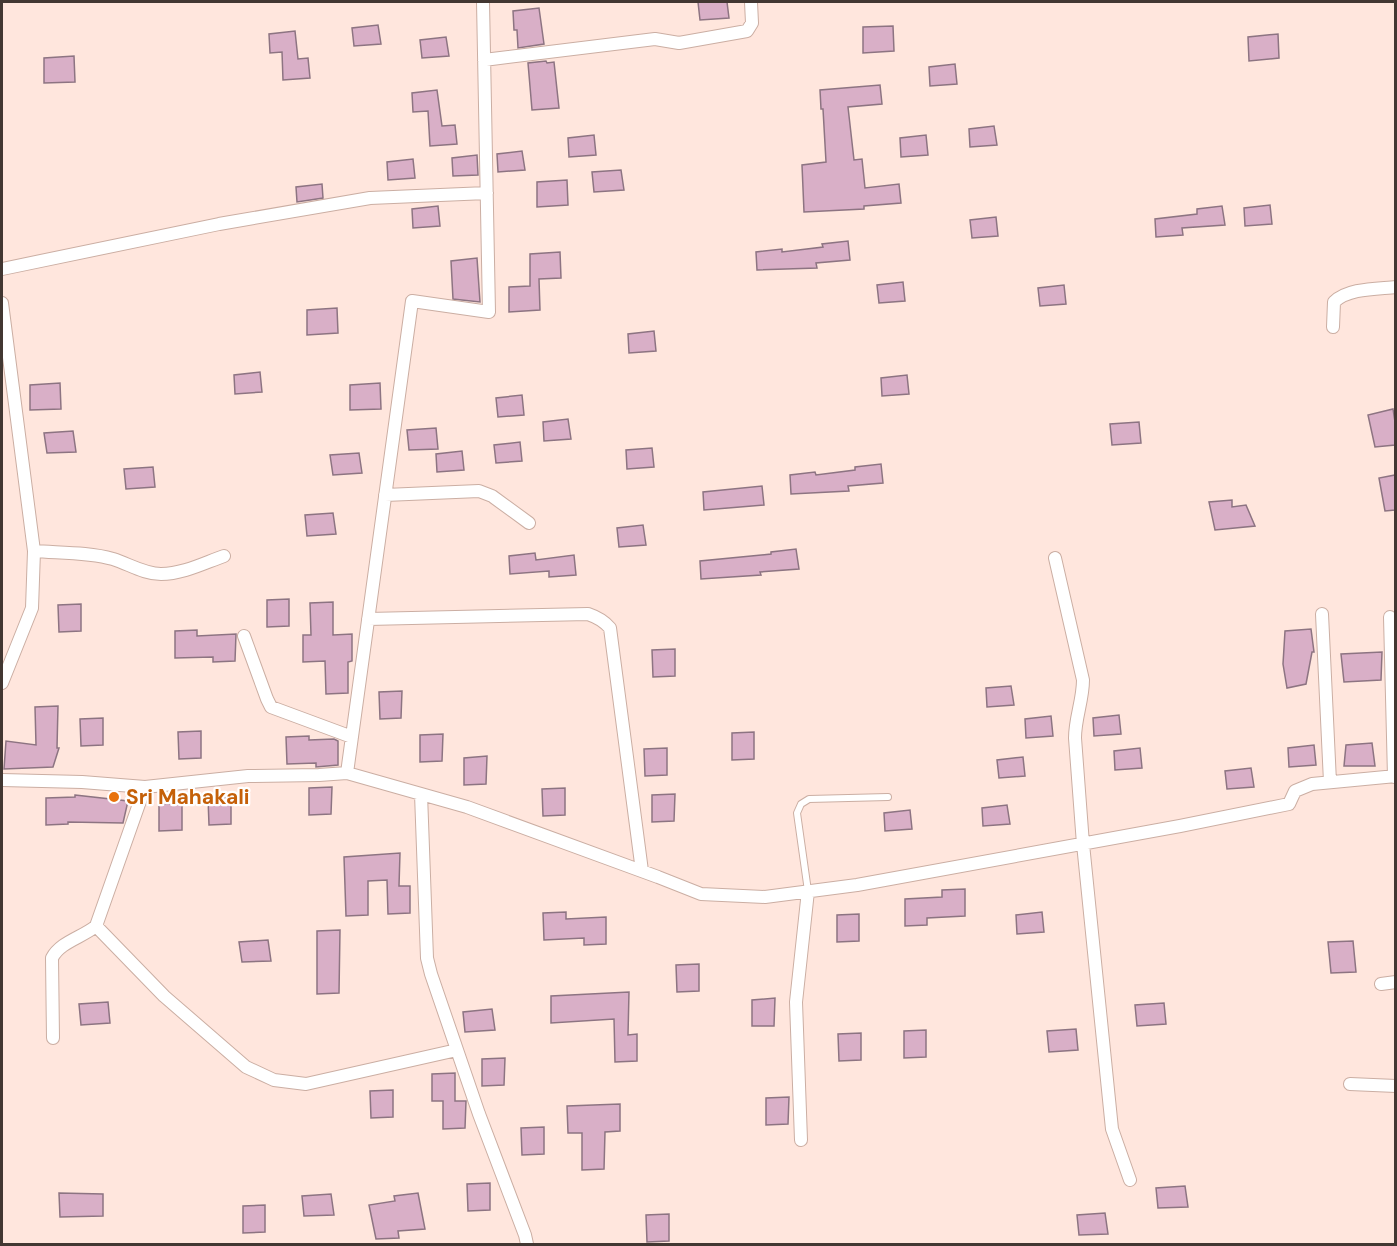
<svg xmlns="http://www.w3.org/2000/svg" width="1397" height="1246" viewBox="0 0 1397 1246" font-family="'DM Sans',sans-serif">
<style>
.building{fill:#d9afc7;stroke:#8d7482;stroke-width:1.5}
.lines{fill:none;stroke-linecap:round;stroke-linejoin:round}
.lane-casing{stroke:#cbaea3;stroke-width:8}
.street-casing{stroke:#cbaea3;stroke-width:14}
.lane{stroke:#fff;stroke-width:6}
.street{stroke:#fff;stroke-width:12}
.food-dot{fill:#e8710a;stroke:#fff;stroke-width:2}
.labels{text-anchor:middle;stroke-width:4.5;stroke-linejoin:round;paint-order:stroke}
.food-label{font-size:21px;font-weight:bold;fill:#c56008;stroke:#fff;text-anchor:start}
</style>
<rect width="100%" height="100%" fill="#ffe6dd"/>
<path class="building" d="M698,2H727L729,18L700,20Z
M539,8L544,44L518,48L517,30H514L513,11Z
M378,25L381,44L354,46L352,28Z
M893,26L894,51L863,53V27Z
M295,31L298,59L308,58L310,78L283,80L282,52L270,53L269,34Z
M1278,34L1279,58L1249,61L1248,37Z
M446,37L449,56L422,58L420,40Z
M74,56L75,82L44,83V58Z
M546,61L547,63L554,62L559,108L532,110L528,63Z
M955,64L957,84L930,86L929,67Z
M880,85L882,104L848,107L854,160L862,159L865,188L899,184L901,203L864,206V209L804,212L802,165L826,162L823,109H821L820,90Z
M437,90L442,126L455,125L457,144L430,146L428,111L413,112L412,93Z
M994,126L997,145L970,147L969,129Z
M594,135L596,155L569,157L568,138Z
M926,135L928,155L901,157L900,138Z
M522,151L525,170L498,172L497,154Z
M477,155L478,175L453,176L452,158Z
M413,159L415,178L388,180L387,162Z
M621,170L624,190L594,192L592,172Z
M567,180L568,205L537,207V182Z
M322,184L323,198L297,202L296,187Z
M1270,205L1272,224L1245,226L1244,208Z
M438,206L440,226L413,228L412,209Z
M1222,206L1225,225L1182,228L1183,235L1156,237L1155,219L1197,214V209Z
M996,217L998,236L972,238L970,220Z
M848,241L850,260L816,263L817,268L757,270L756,252L782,249V252L823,247L822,244Z
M560,252L561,278L539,279L540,310L509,312V287L530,286V254Z
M477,258L480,302L453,299L451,261Z
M903,282L905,301L879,303L877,285Z
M1064,285L1066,304L1040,306L1038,288Z
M337,308L338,333L307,335V310Z
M654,331L656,351L629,353L628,334Z
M260,372L262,392L235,394L234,375Z
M907,375L909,394L882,396L881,378Z
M60,383L61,409L30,410V385Z
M380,383L381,409L350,410V385Z
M522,395L524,415L498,417L496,398Z
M1393,409L1395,422V445L1375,447L1368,415Z
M568,419L571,439L544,441L543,422Z
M1139,422L1141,443L1112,445L1110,424Z
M436,428L438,449L409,450L407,430Z
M73,431L76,452L47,453L44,433Z
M520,442L522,461L496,463L494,445Z
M652,448L654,467L627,469L626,450Z
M462,451L464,470L437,472L436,454Z
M359,453L362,473L333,475L330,455Z
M881,464L883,483L848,486L849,491L791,494L790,475L815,472L816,475L855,470V467Z
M153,467L155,487L126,489L124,469Z
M1395,475V510L1385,511L1379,478Z
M762,486L764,505L704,510L703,492Z
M1232,500V507L1246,505L1255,526L1215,530L1209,502Z
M333,513L336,534L307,536L305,515Z
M643,525L646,545L619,547L617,528Z
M796,549L799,569L760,572L761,575L701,579L700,561L771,554V552Z
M535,553L536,560L574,555L576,575L549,577V571L510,574L509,556Z
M289,599V626L267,627V600Z
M333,602V635L352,634V661L348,662V693L326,694L325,661L303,662V635H311L310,603Z
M81,604V631L59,632L58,605Z
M1311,629L1314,652H1312L1306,684L1287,688L1283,664L1285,631Z
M197,630V636L236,634L235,661L213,662V657L175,658V631Z
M675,649V676L653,677L652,650Z
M1382,652L1381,680L1344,682L1341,654Z
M1011,686L1014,705L987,707L986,688Z
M402,691L401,718L380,719L379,692Z
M58,706L57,748H59L53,767L4,769L6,741L36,745L35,707Z
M1119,715L1121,734L1094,736L1093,718Z
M1051,716L1053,736L1026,738L1025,719Z
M103,718V745L81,746L80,719Z
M201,731V758L179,759L178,732Z
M754,732V759L732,760V733Z
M443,734L442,761L420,762V735Z
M309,736V740L334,739L338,741V765L316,767V763L287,764L286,737Z
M1372,743L1375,766H1344L1346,745Z
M1314,745L1316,765L1289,767L1288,748Z
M667,748V775L645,776L644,749Z
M1140,748L1142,768L1115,770L1114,751Z
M487,756L486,784L464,785V758Z
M1023,757L1025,776L999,778L997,760Z
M1251,768L1254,787L1227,789L1225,771Z
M332,787L331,814L309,815V788Z
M565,788V815L543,816L542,789Z
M675,794L674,821L652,822V795Z
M75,795L128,801L123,823L68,822V824L46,825V798L75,797Z
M231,797V824L209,825L208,798Z
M182,803V830L159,831V804Z
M1007,805L1010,824L983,826L982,808Z
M910,810L912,829L885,831L884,813Z
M400,853L399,886H410V913L388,914L387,880L368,881V915L346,916L344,857Z
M965,889V916L927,918V925L905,926V899L942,897V890Z
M566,912V919L606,917V944L584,945V938L544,940L543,913Z
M1042,912L1044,932L1017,934L1016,915Z
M859,914V941L837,942V915Z
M340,930L339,993L317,994V931Z
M268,940L271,961L242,962L239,942Z
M1353,941L1356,972L1331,973L1328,942Z
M699,964V991L677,992L676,965Z
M629,992L628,1035L637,1034V1061L615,1062L614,1019L551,1023V996Z
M775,998L774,1026H752V1000Z
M108,1002L110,1023L81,1025L79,1004Z
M1164,1003L1166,1024L1137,1026L1135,1005Z
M492,1009L495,1030L465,1032L463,1012Z
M1076,1029L1078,1050L1049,1052L1047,1031Z
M926,1030V1057L904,1058V1031Z
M861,1033V1060L839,1061L838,1034Z
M505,1058L504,1085L482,1086V1059Z
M455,1073V1101H466L465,1128L443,1129V1101H432V1074Z
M393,1090V1117L371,1118L370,1091Z
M789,1097L788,1124L766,1125V1098Z
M620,1104V1131L605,1132L604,1169L582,1170V1133H568L567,1106Z
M544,1127V1154L522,1155L521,1128Z
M490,1183V1210L468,1211L467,1184Z
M1185,1186L1188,1207L1158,1208L1156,1188Z
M59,1193L103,1194V1216L60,1217Z
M418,1193L425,1229L398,1231L399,1238L376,1239L369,1205L395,1201L394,1196Z
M331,1194L334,1215L304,1216L302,1196Z
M265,1205V1232L243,1233V1206Z
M1105,1213L1108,1234L1079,1235L1077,1215Z
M669,1214V1241L647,1242L646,1215Z"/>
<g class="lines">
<g class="lane-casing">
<path id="lane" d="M808,891L797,813L801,804L809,799L888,797"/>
</g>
<g class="street-casing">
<path id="street" d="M484,60L655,39L679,43L747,31L752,23L751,2
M2,269L219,224L370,198L487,193
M2,303L34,551L32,608L2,683
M1333,327L1334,302C1348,288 1377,289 1396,287
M385,495L479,491L492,496L529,523
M34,551C60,553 88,552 113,559C129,564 144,574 161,574C183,574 204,563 224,556
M1055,558L1083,680C1083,700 1075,718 1075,738L1083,844L1112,1129L1130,1180
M1322,614L1330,782
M1390,617L1394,777
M368,619L588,614C597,617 604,621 610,628L642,871
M244,636L267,699L271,707L352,737
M347,773L412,301L489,312L483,2
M2,780L82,782L145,787L248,776L319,775L347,773L467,807L658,877L701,894L765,897L857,885L1180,826L1289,804L1295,791L1312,784L1396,776
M421,794L427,958L431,974L479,1114L525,1235L527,1244
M96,926L164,996L246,1067L274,1080L306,1084L457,1050
M1381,984L1396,982
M53,1038L52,958C60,942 83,937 96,926L145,787
M1350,1084L1396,1086
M801,1140L796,1002L808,891"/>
</g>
<use href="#lane" class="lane"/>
<use href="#street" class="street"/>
</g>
<circle class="food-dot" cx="114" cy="797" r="6"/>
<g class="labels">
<g class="food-label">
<text x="126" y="804">Sri Mahakali</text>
</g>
</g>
<rect width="1397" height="1246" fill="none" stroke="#423732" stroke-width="6"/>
</svg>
